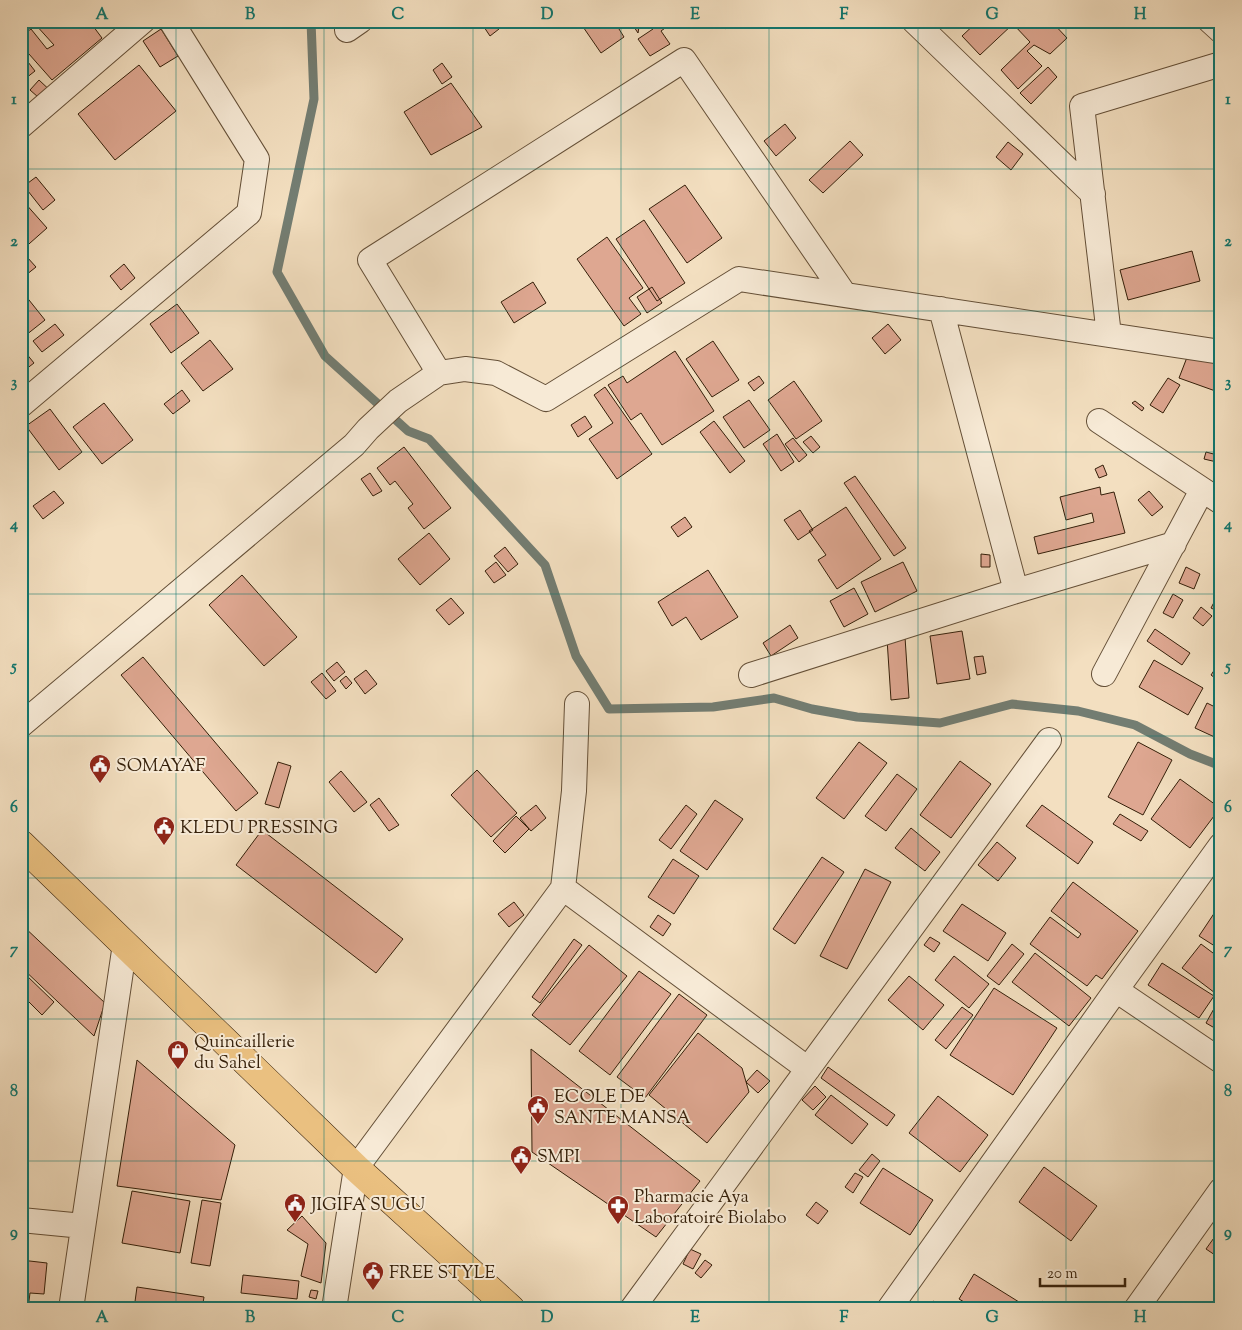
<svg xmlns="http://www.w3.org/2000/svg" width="1242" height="1330" viewBox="0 0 1242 1330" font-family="'Sorts Mill Goudy',serif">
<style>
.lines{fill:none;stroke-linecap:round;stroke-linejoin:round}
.stream{stroke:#737d72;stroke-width:9}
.building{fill:#dea791;stroke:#341f09}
.street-casing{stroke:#644f37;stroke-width:26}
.primary-casing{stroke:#341f09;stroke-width:29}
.street{stroke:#f7ead6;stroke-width:24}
.primary{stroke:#eac080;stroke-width:28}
.grid{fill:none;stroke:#0f766e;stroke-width:1;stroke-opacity:0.55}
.labels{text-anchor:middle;stroke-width:4;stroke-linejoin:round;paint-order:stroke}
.poi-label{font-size:18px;fill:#341f09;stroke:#f7ead6;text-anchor:start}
.neatline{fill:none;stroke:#0f766e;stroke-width:2}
.grid-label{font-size:16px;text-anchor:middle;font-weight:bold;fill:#0f766e}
</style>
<rect width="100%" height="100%" fill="#f3dfc0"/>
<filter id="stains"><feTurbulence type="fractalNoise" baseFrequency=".004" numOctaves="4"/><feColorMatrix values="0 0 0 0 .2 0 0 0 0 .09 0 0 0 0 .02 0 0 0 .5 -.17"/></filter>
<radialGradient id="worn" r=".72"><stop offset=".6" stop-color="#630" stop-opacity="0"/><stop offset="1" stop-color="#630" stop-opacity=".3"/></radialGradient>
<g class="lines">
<path class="stream" d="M311,21L314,99L277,272L325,356L408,431L429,439L545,565L576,656L609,709L713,707L774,698L812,709L857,717L940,723L1012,704L1078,711L1135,725L1190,754L1221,766"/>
</g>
<path class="building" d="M38,21H85L91,28L93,26L102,38L52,80L21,45V36L31,29L47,49L54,45L35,24Z
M480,21H494L499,29L490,36Z
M579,21H614L624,37L601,53Z
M630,21H648L639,27L638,33Z
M648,21H675L661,31L670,44L650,56L638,39L653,29Z
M718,21H734L725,29Z
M978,21H1051L1067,38L1050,54L1034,45L1027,51L1042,66L1018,89L1001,70L1030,42L1013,24L980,55L962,36Z
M161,29L178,56L160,67L143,41Z
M21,53L35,71L21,82Z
M442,63L452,77L442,84L433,70Z
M139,65L176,111L115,160L78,114Z
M1048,67L1057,77L1031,104L1020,93Z
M39,80L55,95L46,104L30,90Z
M451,83L482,127L431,155L404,112Z
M785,124L796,138L776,156L764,141Z
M850,141L863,155L823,193L809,180Z
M1008,142L1023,154L1011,170L996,157Z
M36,177L55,200L43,210L24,186Z
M685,185L722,238L687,263L649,209Z
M24,202L47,228L21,251V205Z
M644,220L685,283L657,301L616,239Z
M607,237L643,288L629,298L641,314L624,326L577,259Z
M1192,251L1200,281L1128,300L1120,270Z
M27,257L36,267L21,279V262Z
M124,264L135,278L121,290L110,276Z
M533,282L546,303L514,323L501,302Z
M652,287L662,303L647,313L637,297Z
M21,290L45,320L21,339Z
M177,304L199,333L171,353L150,324Z
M55,324L64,335L42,352L33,341Z
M888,324L901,340L885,354L872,338Z
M210,340L233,369L203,391L181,363Z
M713,341L739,380L712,397L686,359Z
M21,347L34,363L21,373Z
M1191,347L1221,358V393L1179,378Z
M675,351L714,411L662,445L641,413L631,420L608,385L623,376L627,383Z
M759,376L764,383L754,391L748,383Z
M1168,378L1180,385L1163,413L1150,405Z
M794,381L822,421L796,439L768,400Z
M605,387L652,454L617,479L589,439L613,423L594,395Z
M182,390L190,401L173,414L164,404Z
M749,400L770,430L744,448L723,417Z
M1135,401L1144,408L1142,411L1132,403Z
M104,403L133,440L102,464L73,427Z
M50,409L82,452L59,470L26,426Z
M585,416L592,427L578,437L571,425Z
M714,421L745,461L730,473L700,432Z
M777,434L794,462L781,471L763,444Z
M811,436L820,447L813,453L803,442Z
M793,438L807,455L799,462L785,444Z
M404,447L451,508L424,529L408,508L413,504L395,481L390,485L377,468Z
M1206,452L1221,456V463L1204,459Z
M1103,465L1107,475L1099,478L1095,469Z
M370,473L382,491L373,496L361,479Z
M855,476L906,548L894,556L844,483Z
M1100,487L1101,495L1114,492L1125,533L1038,554L1034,537L1094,522L1092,513L1066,520L1060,497Z
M54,491L64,503L43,519L33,506Z
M1149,491L1163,507L1152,516L1138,500Z
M846,507L881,559L837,589L818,560L826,555L809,531Z
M800,510L813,530L798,540L784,520Z
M685,517L692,527L678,537L671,527Z
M429,533L450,559L420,585L398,559Z
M505,547L518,564L508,572L494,556Z
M981,554L990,555V567H981Z
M496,562L506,575L494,583L485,571Z
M903,562L917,591L875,612L861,582Z
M1186,567L1200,574L1194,589L1179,583Z
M708,570L738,617L701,640L686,617L672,626L658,602Z
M242,575L297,637L264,666L209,605Z
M854,588L868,614L844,627L830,601Z
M1220,591L1221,609L1219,612L1211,608Z
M1173,594L1183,600L1173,618L1163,613Z
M451,598L464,613L449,625L436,610Z
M1201,607L1212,616L1203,626L1193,618Z
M790,625L798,638L771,656L763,643Z
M1155,629L1190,653L1182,665L1147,641Z
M962,631L970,679L937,684L930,636Z
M905,637L909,698L891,700L887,639Z
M983,656L986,673L977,675L974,657Z
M143,657L258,793L236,811L121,675Z
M1154,660L1203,688L1188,715L1139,687Z
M337,662L345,672L334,681L326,671Z
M1219,663L1221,664V678L1219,681L1211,675Z
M366,670L377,684L365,694L354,679Z
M322,673L336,691L326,699L311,682Z
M346,676L352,683L346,689L340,681Z
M1207,703L1221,710V740L1195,728Z
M859,742L887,763L844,819L816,798Z
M1138,742L1172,760L1143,815L1108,797Z
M960,761L991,784L951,838L920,815Z
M278,762L291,766L279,808L265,804Z
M477,770L517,813L491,837L451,795Z
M341,771L367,802L354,812L329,782Z
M897,774L917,789L886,831L865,816Z
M1180,779L1220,808L1190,848L1151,819Z
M379,798L399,825L389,831L370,805Z
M715,800L743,819L707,870L680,851Z
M536,805L546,818L531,831L520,818Z
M686,805L697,814L671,849L659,840Z
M1042,805L1093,842L1078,864L1026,826Z
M1120,814L1148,831L1141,841L1113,824Z
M516,816L529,829L505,853L493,841Z
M911,828L940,852L925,871L895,848Z
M262,830L403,939L376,973L236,865Z
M997,842L1016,858L998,881L978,865Z
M822,857L844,872L795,944L773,929Z
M673,859L699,876L674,914L648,897Z
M865,869L891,882L847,969L820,956Z
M1073,882L1138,931L1102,979L1096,975L1087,986L1030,944L1050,917L1078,938L1081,934L1051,911Z
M514,902L524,915L509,927L498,914Z
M1221,903V950L1199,936Z
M962,904L1006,933L988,961L943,931Z
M658,915L671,924L663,936L650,927Z
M22,925L105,1003L94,1036L21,967Z
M930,937L940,943L934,952L924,945Z
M574,939L582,945L540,1003L532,997Z
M1012,944L1024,954L999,985L987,976Z
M1201,944L1221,959V993L1219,996L1182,968Z
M589,945L627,976L570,1045L532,1015Z
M1035,953L1091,998L1069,1026L1012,982Z
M954,956L989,984L969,1008L935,980Z
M1162,963L1214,996L1199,1018L1148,985Z
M639,971L671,994L610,1075L579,1051Z
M25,974L54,1002L42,1015L21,994V978Z
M909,976L944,1005L923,1030L888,1000Z
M994,988L1057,1028L1013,1095L950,1055Z
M679,994L707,1015L645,1098L617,1077Z
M1221,996V1025L1218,1030L1206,1023Z
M962,1007L973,1015L946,1049L935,1040Z
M698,1033L742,1068L749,1092L707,1143L649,1095Z
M531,1049L700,1181L656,1237L532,1152Z
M137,1060L235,1145L221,1200L117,1186Z
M828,1067L895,1115L887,1126L821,1078Z
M757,1070L770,1081L758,1093L746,1082Z
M815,1086L826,1097L813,1110L802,1100Z
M831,1095L868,1124L852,1144L815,1115Z
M938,1096L988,1135L960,1172L909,1133Z
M872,1154L880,1161L868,1177L859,1170Z
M1044,1167L1097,1206L1071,1241L1019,1202Z
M883,1168L933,1200L910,1235L860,1203Z
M855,1173L863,1177L853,1193L845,1187Z
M132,1191L190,1201L180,1253L122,1243Z
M202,1200L221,1203L210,1266L191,1263Z
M816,1202L828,1211L818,1224L806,1215Z
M302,1216L326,1243L321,1283L301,1276L308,1244L287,1230Z
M1221,1228V1259L1206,1249Z
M690,1249L701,1254L693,1269L683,1264Z
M21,1260L47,1263L44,1294L30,1293L28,1309H21Z
M705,1260L712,1265L701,1278L695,1273Z
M974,1274L1019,1302L1014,1309H976L959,1299Z
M243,1275L299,1281L297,1299L241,1293Z
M137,1287L204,1297L202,1309H134Z
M311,1290L318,1291L316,1299L309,1297Z
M933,1301L947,1309H928Z
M1042,1301L1052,1309H1036Z"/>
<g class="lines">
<g class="street-casing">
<path id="street" d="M914,21L1093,194
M1210,21L1221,31
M347,30L360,21
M21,126L143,21
M941,309L1016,591
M1109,335L1082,106L1221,64
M439,373L370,260L684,60L845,295
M21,405L249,213L257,159L171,21
M1099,421L1221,502
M1104,674L1202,490
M751,675L1016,591L1174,544
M21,725L354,445L368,429L398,401L439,373L465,369L496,373L546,399L739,279L1221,352
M563,888L808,1069
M1116,990L1221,1061
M21,1220L83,1226
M71,1309L125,944
M334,1309L356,1168L563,888L574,791L577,704
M632,1309L1049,740
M889,1309L1116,990L1221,845
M1136,1309L1221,1190"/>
</g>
<g class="primary-casing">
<path id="primary" d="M21,844L356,1168L511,1309"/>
</g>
<use href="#street" class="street"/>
<use href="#primary" class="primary"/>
</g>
<path class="grid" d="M176,21V1309M324,21V1309M473,21V1309M621,21V1309M769,21V1309M918,21V1309M1066,21V1309M21,169H1221M21,311H1221M21,452H1221M21,594H1221M21,736H1221M21,878H1221M21,1019H1221M21,1161H1221"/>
<defs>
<g id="civic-pin" transform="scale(1.125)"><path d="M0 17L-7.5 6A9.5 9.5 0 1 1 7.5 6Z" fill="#8f2418" stroke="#f7ead6"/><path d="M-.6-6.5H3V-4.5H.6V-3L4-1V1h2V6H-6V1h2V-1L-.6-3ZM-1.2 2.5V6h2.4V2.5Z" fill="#fff"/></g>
<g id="shop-pin" transform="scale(1.125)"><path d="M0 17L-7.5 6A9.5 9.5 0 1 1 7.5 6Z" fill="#8f2418" stroke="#f7ead6"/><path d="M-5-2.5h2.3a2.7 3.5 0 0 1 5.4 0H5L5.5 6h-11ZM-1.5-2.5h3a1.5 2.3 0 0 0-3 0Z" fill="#fff"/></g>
<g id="pharmacy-pin" transform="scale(1.125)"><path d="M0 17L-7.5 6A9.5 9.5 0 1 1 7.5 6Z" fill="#8f2418" stroke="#f7ead6"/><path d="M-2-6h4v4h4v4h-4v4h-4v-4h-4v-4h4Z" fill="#fff"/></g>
</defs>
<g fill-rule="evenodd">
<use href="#civic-pin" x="100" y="765"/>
<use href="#civic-pin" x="164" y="827"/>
<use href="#shop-pin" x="178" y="1051"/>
<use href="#civic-pin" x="538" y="1106"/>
<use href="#civic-pin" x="521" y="1156"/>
<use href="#civic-pin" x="295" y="1204"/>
<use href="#pharmacy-pin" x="618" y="1206"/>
<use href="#civic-pin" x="373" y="1272"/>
</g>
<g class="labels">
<g class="poi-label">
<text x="116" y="771">SOMAYAF</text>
<text x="180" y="833">KLEDU PRESSING</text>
<text x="194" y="1047">Quincaillerie<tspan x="194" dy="21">du Sahel</tspan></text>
<text x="554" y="1102">ECOLE DE<tspan x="554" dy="21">SANTE MANSA</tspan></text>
<text x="537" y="1162">SMPI</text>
<text x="634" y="1202">Pharmacie Aya<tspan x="634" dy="21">Laboratoire Biolabo</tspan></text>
<text x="311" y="1210">JIGIFA SUGU</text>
<text x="389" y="1278">FREE STYLE</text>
</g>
</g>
<rect width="1242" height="1330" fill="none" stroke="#f3dfc0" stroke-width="55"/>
<path d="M1040 1278v8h85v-8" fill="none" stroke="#341f09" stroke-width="2.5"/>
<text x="1047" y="1278" font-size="15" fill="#341f09" stroke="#f7ead6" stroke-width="4" paint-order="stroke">20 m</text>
<rect x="28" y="28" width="1186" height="1274" class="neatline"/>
<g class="grid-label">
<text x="102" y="19">A</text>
<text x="250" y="19">B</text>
<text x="398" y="19">C</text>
<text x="547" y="19">D</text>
<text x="695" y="19">E</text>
<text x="844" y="19">F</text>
<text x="992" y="19">G</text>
<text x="1140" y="19">H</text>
<text x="14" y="104">1</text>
<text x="1228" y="104">1</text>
<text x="14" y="246">2</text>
<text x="1228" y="246">2</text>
<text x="14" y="387">3</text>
<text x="1228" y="387">3</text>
<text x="14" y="529">4</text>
<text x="1228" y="529">4</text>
<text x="14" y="671">5</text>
<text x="1228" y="671">5</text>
<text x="14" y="812">6</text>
<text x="1228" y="812">6</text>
<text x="14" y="954">7</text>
<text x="1228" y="954">7</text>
<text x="14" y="1096">8</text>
<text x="1228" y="1096">8</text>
<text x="14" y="1237">9</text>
<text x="1228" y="1237">9</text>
<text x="102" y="1322">A</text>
<text x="250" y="1322">B</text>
<text x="398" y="1322">C</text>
<text x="547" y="1322">D</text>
<text x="695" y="1322">E</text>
<text x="844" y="1322">F</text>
<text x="992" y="1322">G</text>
<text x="1140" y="1322">H</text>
</g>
<rect width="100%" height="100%" filter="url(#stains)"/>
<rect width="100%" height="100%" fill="url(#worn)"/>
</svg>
